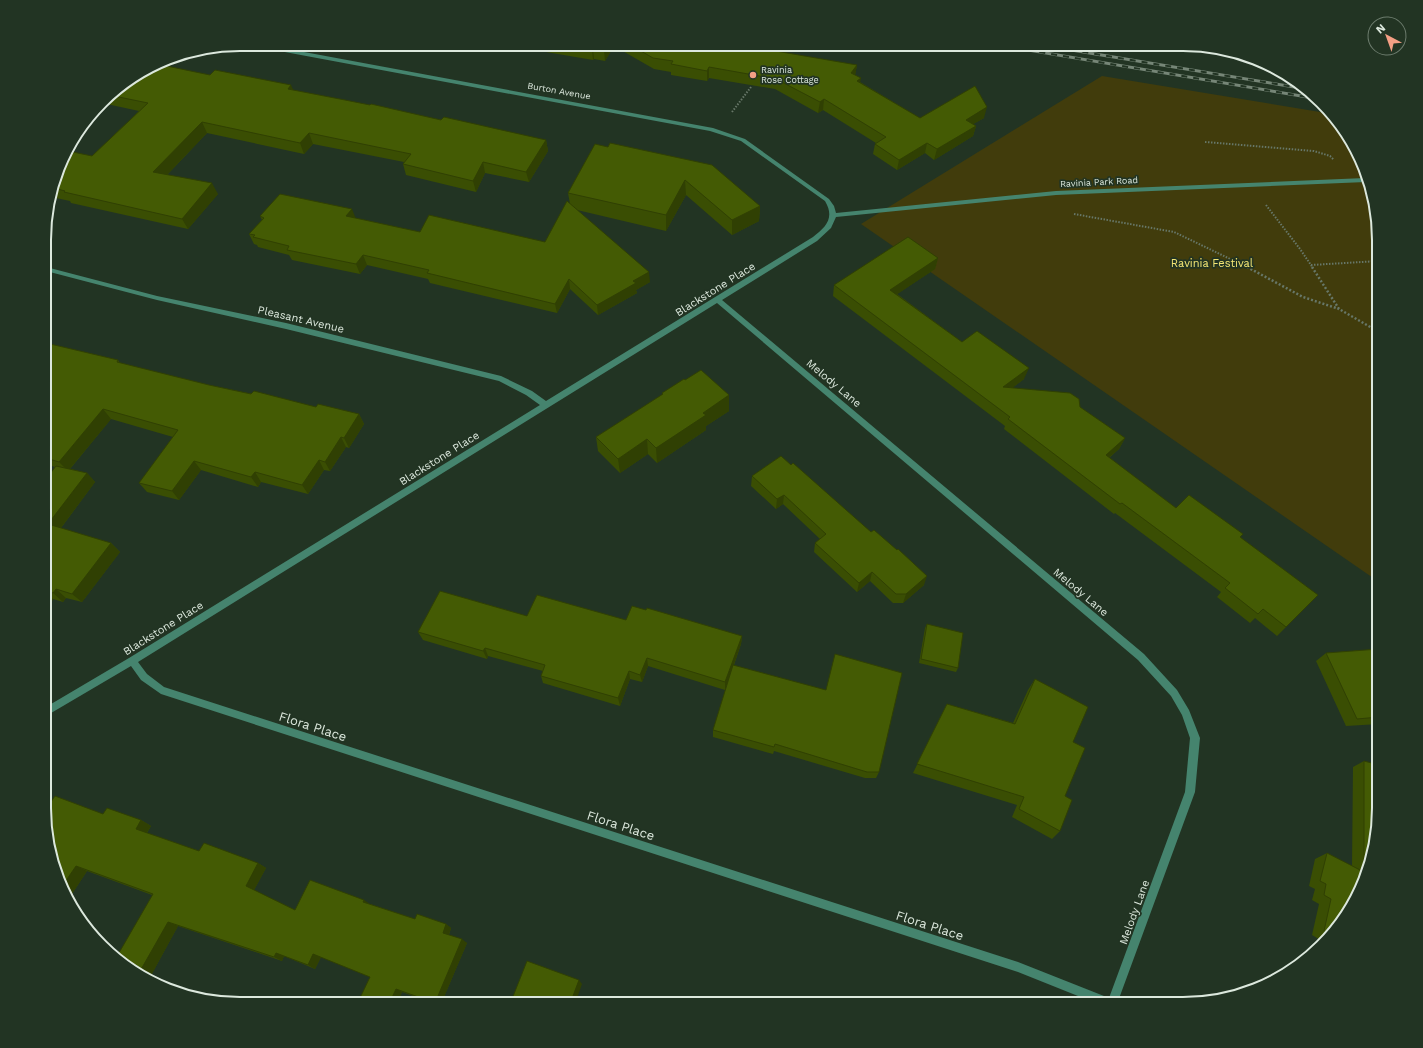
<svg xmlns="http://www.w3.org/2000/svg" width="1423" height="1048" viewBox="0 0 1423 1048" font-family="'Work Sans',sans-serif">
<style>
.green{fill:#413c0c}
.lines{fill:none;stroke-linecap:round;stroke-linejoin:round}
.path-far1{stroke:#677768;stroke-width:2;stroke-dasharray:1.5 1.5;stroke-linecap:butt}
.path{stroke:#677768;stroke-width:2.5;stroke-dasharray:2 2;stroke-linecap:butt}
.minor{fill:#45846e;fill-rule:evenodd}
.rail-casing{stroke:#768677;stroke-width:3}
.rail{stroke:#223423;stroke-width:2;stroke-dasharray:6;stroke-linecap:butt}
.wall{fill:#3a4e03}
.shaded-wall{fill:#304003}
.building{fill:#445b04;stroke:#304003}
.poi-dot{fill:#f39f84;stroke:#223423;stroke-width:1.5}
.labels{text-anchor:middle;stroke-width:3.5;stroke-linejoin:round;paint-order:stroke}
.far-poi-label{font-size:9px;fill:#dce8dd;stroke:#223423;text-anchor:start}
.far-street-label{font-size:9px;fill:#dce8dd;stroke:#223423}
.park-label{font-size:11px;fill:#f4e774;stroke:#223423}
.street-label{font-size:11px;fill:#dce8dd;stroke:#223423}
.near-street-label{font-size:13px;fill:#dce8dd;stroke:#223423}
.rim{fill:none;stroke:#dce8dd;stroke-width:2}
</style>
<rect width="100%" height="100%" fill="#223423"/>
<path class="green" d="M1102,76L1326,113L1359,153L1379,228V582L861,224Z"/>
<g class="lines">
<path class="path-far1" d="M732,112L751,87
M1205,142L1314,151L1330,156L1334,160
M1266,205L1300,249L1313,268
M1074,214L1174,232L1249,268
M1311,265L1379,261"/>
<path class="path" d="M1247,267L1303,297L1339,309
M1312,267L1339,309L1379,332"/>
<path class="minor" d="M249,44H261L713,128L745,139L829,199L834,206L836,213L1056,191L1365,178L1366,182L1056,195L836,217L831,228L817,241L722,300L1144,654L1177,690L1189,710L1200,738L1195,792L1117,1004H1098L1018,972L161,694L141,680L131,666L46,716V707L129,658L540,405L526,395L499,381L286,329L157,300L46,271V267L157,296L286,323L501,376L532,391L546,401L813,237C826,227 835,218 825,201L741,141L710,131L252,46ZM717,303L1138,660L1171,696L1182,715L1190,738L1185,792L1109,998L1018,962L164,687L147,674L138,662Z"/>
<g class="rail-casing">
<path id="rail" d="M992,44L1313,98
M1035,44L1306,89"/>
</g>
<use href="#rail" class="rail"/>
</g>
<path class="wall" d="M500,44H740L739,45L857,65L855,75L860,82L920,118H984L973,124L976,126L973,136L934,160L925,153L897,170L873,154L875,144L876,143L823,110L818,113L775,89L709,78L707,81L671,75V72L654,69L614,46L605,61L594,59L593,60Z
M210,75L293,90L441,120L546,140L548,151L529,182L485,173L476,192L406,175L403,164L404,162L313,144L304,154L207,133L167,175L218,194L188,229L71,203L70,201L51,197L64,154L92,156L139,111L102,103L111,93Z
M595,144L760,206L759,221L732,235L686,195L666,231L577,210L650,282L636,290L637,293L598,315L570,289L557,313L430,283L428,279L367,265L360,274L292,260L289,255L258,247L257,245L254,244L249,234L262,220L260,216L355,218L420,232L545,242L570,204L568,193Z
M938,258L935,269L897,294L962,342L1024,379L1012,388L1080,407L1125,438L1119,449L1109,458L1176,508L1241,537L1286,627L1277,636L1255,618L1250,623L1217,597L1221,592L1115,513L1114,514L1004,429L1005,426L833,296L834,285Z
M46,343L118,360L120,363L209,385L316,407L359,414L364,424L349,448L346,447L330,471L324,470L308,494L261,482L258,487L201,470L179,500L147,492L139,483L173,437L111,419L70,469L87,473L95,482L61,528L111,543L120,552L82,602L66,598L63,602L53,599L52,601L46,600V479L55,467L46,464Z
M685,380L729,395V411L706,426V430L657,463L648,454L620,473L598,451L596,437L662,395V393Z
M781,456L924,585L903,603H893L870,581L857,592L814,552L815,543L820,539L783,504L776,509L751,486L752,476Z
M626,620L742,636L741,644L734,665L879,772L876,778H865L774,751L773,754L713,737V730L728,683L725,690L648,666L642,682L630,679L620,706L543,683L541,676L543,671L488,656L487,659L423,640L418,632Z
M927,624L958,668L956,672L919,663L925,628Z
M1379,649V724L1346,726L1316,661L1326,653Z
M1035,679L1073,742L1060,831L1052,839L1012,817L1017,805L913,773L947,704L1013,723L1028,690Z
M1364,761V883L1338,927L1322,941L1312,935L1319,904L1312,900L1315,889L1309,886L1315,859L1327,853L1352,866L1353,767Z
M103,814L141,820L151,826L147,833L199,851L258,863L266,868L254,890L295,910L370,904L415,919L446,924L451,928L449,935L467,943L441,1004H435L402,992L397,1004H375L360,998L370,977L321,957L315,969L284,956L282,961L178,926L149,979L152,895L87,871L68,900L46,833Z"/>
<path class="shaded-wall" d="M607,44H614V46L605,61L604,50Z
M593,48L594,59L593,60L592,50Z
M857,65L855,76L851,73Z
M709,67V78L707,81V71Z
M861,78L859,88L857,81Z
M291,85L296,96L288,89Z
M824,99L823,110L818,113L820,102Z
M987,107L984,118L963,130L966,120Z
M202,122L207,133L159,183L153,172Z
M976,126L973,136L934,160L937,149Z
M309,133L313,144L304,154L300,143Z
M546,140L548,151L529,182L526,172Z
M927,143L925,153L897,170L899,160Z
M483,162L485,173L476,192L473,181Z
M685,180L686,195L666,231V215Z
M212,183L218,194L188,229L182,219Z
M760,206L759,221L732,235V220Z
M352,209L356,219L346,216Z
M363,255L367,265L360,274L356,264Z
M938,258L935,269L887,301L890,290Z
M649,272L650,282L636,290L637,293L598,315L597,305L633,281Z
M569,279L570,289L557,313L555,304Z
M1029,368L1024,379L999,398L1003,387Z
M729,395V411L706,426V430L657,463L656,448L703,413Z
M103,409L111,419L68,471L59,462Z
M359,414L364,424L349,448L344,438Z
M341,437L346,447L330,471L325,462Z
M1125,438L1119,449L1100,465L1106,455Z
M647,439L648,454L620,473L618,459Z
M319,460L324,470L308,494L302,485Z
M194,461L201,470L179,500L172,491Z
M255,472L261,482L258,487L251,477Z
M87,473L95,482L57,533L48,524Z
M784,495L783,504L776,509L777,499Z
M111,543L120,552L82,602L72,594Z
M872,572L870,581L857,592L859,583Z
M927,576L924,585L903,603L906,594Z
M56,589L66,598L63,602L53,593Z
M46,593L53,599L52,601L46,596Z
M742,636L741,644L725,690V682Z
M485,648L488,656L487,659L483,651Z
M647,658L648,666L642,682L640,675Z
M629,671L630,679L620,706L618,698Z
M141,820L151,826L146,834L136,829Z
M258,863L266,868L254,890L246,886Z
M76,866L87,871L68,900L63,885Z
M364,900L370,904L363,902Z
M168,922L178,926L149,979L139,973Z
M446,924L451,928L448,937L443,933Z
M462,939L467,943L441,1004H436L435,1003Z
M276,953L284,956L282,961L274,957Z
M313,954L321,957L315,969L308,965Z
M579,980L582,984L575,1004H570Z
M396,989L402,992L397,1004H389Z"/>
<path class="building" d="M559,44H607L604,50L593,48L592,50Z
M629,44H735L857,65L851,73L861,78L857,81L920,118L975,86L987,107L966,120L976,126L937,149L927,143L899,160L875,144L886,137L824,99L820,102L776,79L709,67L707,71L671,64L673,61L653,58Z
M157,64L210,75L215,70L291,85L288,89L345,100L370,105L371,104L441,120L444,117L546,140L526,172L483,162L473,181L403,164L411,154L309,133L300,143L202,122L153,172L212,183L182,219L64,192L65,191L54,188L64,154H65L68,151L92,156L148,103L109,95L111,93Z
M610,143L712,165L760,206L732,220L685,180L666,215L568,193L595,144L608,147Z
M280,194L352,209L346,216L420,232L429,215L545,242L567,201L649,272L633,281L636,283L597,305L569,279L555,304L427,273L429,270L363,255L356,264L287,250L289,246L253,237L255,235L249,234L264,218L260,216Z
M908,237L938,258L890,290L962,342L977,331L1029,368L1003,387L1070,393L1079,399L1080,407L1125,438L1106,455L1176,508L1189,495L1243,534L1240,537L1318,595L1286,627L1263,609L1258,614L1225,588L1230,583L1122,503L1120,504L1008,419L1010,417L834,285Z
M46,343L118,360L117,362L209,385L251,394L254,391L316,407L318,404L359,414L344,438L341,437L325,462L319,460L302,485L255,472L251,477L194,461L172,491L139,483L178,430L103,409L59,462L46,458Z
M701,370L729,395L703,413L706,415L656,448L647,439L618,459L596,437L663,394L662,393L684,379L685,380Z
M781,456L791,465L793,463L871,532L874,530L897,550L898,549L927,576L906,594H896L872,572L859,583L815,543L826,534L784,495L777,499L752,476Z
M56,466L87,473L48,524L111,543L72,594L56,589L53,593L46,591V479Z
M440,591L527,616L537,595L626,620L632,606L646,610L647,608L742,636L725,682L647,658L640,675L629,671L618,698L541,676L545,665L485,648L483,651L418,632Z
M927,624L963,633L958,668L921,659Z
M1379,649V717L1357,719L1326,653Z
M835,654L902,673L879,772H867L775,744L774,747L713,730L733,665L826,690Z
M1035,679L1088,707L1073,742L1085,748L1065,796L1072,800L1060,831L1019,809L1024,797L917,764L947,704L1015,724Z
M1364,761L1379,765V820L1364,883L1338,927L1330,934L1324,931L1331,899L1324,895L1326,884L1320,881L1327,853L1364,872Z
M55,796L103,814L107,808L141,820L136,829L199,851L204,843L258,863L246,886L295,910L310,880L364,900L363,902L415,919L417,914L446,924L443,933L462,939L435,1003L396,989L389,1004H377L360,998L370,977L313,954L308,965L276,953L274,957L168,922L139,973L121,963L116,958L153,894L76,866L63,885L46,833V809Z
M527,961L579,980L570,1004H510Z"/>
<circle class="poi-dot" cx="753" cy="75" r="4"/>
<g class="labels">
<g class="far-poi-label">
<text x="761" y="73">Ravinia<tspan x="761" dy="10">Rose Cottage</tspan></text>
</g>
<g class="far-street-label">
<text transform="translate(559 91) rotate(10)" y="3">Burton Avenue</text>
<text transform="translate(1099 182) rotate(-3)" y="3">Ravinia Park Road</text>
</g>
<g class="park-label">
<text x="1212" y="267">Ravinia Festival</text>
</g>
<g class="street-label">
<text transform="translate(715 289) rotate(-32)" y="4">Blackstone Place</text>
<text transform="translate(301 319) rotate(13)" y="4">Pleasant Avenue</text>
<text transform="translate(834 383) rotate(40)" y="4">Melody Lane</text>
<text transform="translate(439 458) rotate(-32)" y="4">Blackstone Place</text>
<text transform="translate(1081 592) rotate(40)" y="4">Melody Lane</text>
<text transform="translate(163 628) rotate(-32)" y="4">Blackstone Place</text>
<text transform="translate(1134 912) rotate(-70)" y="4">Melody Lane</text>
</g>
<g class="near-street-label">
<text transform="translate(313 726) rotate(18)" y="5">Flora Place</text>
<text transform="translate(621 825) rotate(18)" y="5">Flora Place</text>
<text transform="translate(930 925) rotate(18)" y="5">Flora Place</text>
</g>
</g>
<path d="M0 0H1423V1048H0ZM240 51H1183A189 189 0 0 1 1372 240V808A189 189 0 0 1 1183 997H240A189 189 0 0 1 51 808V240A189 189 0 0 1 240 51Z" fill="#223423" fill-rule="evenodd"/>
<path class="rim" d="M240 51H1183A189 189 0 0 1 1372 240V808A189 189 0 0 1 1183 997H240A189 189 0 0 1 51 808V240A189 189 0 0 1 240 51Z"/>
<g transform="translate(1387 36) rotate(319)"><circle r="19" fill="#223423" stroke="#6c7c6d"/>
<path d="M0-3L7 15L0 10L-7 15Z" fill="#f39f84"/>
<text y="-6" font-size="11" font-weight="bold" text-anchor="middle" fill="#dce8dd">N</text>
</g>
</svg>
